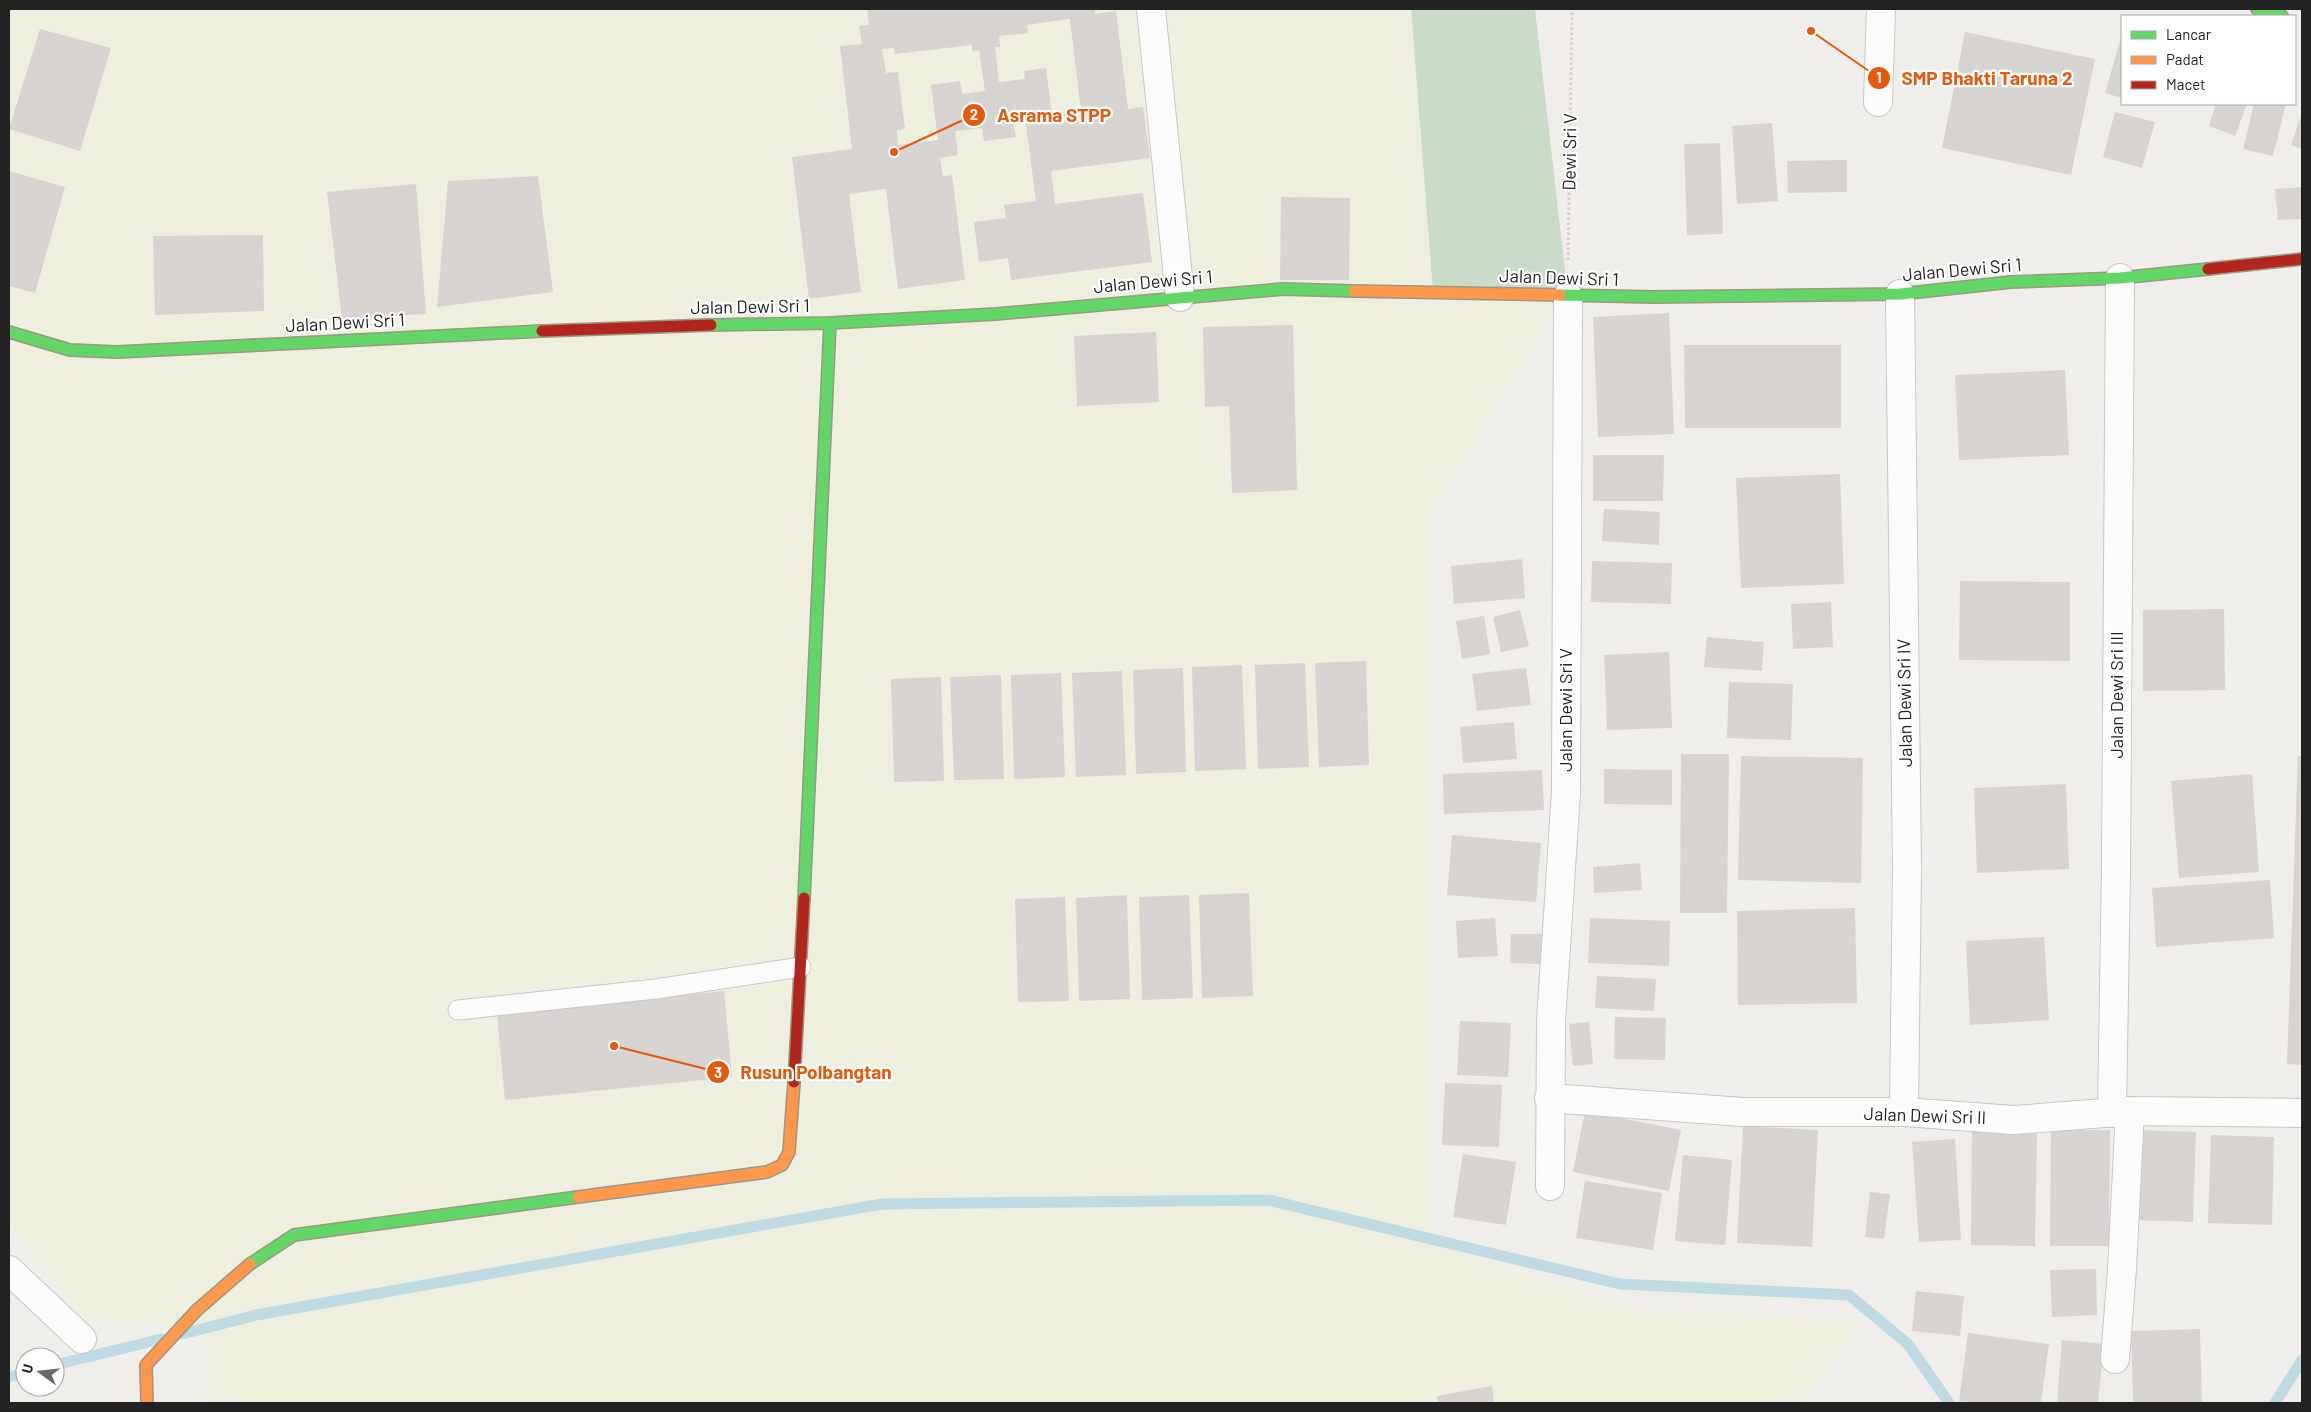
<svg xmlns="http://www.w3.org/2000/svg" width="2311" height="1412" viewBox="0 0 2311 1412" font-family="Barlow,sans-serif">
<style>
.farmland{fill:#efefdf}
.cemetery{fill:#cadbca}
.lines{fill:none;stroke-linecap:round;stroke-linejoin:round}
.stream{stroke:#bfdbe3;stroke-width:11}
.building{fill:#d7d4d2;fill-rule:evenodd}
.lane-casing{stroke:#c9c8c7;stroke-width:21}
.street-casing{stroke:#c9c8c7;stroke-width:30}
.fast-casing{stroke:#999a82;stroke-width:14}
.slow-casing{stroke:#999a82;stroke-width:14}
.jam-casing{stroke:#999a82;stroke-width:14}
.path{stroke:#dccecd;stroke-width:3;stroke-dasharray:2.5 2.5;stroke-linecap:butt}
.lane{stroke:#fdfcfc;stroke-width:19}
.street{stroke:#fdfcfc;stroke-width:28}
.fast{stroke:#63d668;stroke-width:11}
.slow{stroke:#ff974d;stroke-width:11}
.jam{stroke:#b3261e;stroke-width:11}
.labels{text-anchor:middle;stroke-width:4.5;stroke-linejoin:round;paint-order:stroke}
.street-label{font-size:18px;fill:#222;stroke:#fff}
.leader{fill:none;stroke:#e8590c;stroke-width:2}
.callout-dot{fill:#e8590c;stroke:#fff;stroke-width:2}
.mark-label{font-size:15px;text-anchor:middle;font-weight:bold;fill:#fff}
.callout-label{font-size:19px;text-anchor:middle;font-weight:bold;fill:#e8590c;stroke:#fff;stroke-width:4.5;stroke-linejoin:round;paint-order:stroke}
</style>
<rect width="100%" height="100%" fill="#f0eeeb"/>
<path class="farmland" d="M9,9H1411L1433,291L1559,302L1432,512L1428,1242L1627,1308L1863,1322L1800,1403H211L205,1331L83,1318L9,1223Z"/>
<path class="cemetery" d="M1411,9H1535L1568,296L1433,291Z"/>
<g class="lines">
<path class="stream" d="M182,1334L256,1315L882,1204L1268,1200L1620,1284L1849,1295L1908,1344L1949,1403
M55,1365L161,1339
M9,1377L25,1373
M2275,1403L2302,1360"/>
</g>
<path class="building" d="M867,9H1095V14L1116,11L1128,109L1143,107L1150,158L1051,171L1055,204L1143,193L1152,262L1011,280L1008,258L979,262L974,222L1006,218L1004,205L1036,201L1025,117L1013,119L1016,137L984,141L982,128L955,131L958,155L940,158L943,177L952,175L965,280L898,289L886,189L849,194L861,292L809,299L792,157L852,149L840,46L862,44L859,26L869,25ZM1070,19L1081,111L1052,115L1046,68L1024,71L1025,79L999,82L995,47H1000L999,36L1028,33L1027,25ZM972,45V51L979,50L985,91L962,94L960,81L931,85L938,140L898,145L897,130L905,129L898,72L886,73L882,49L894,48L895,54Z
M40,29L111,48L80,151L9,129Z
M1965,32L2095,59L2071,175L1942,148Z
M2122,34V98L2105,93Z
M2216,104H2247L2235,136L2209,126Z
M2254,104H2286L2273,156L2243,149Z
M2115,112L2155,122L2142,168L2103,157Z
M2302,113V149L2291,145Z
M1772,123L1778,201L1737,204L1732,126Z
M1720,143L1723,234L1687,235L1684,144Z
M1847,160V192L1788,193L1787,161Z
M9,171L65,187L35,293L9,286Z
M538,176L553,292L437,307L448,181Z
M416,184L426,314L342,319L327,192Z
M2302,187V219L2278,220L2275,189Z
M1281,197L1350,198L1349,280H1280Z
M263,235L264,311L155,315L153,236Z
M1669,313L1674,434L1598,437L1593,317Z
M1293,325L1297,490L1232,493L1229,406L1205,407L1203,327Z
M1156,332L1159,402L1077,406L1074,336Z
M1684,345H1841V428H1685Z
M2065,370L2069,455L1959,460L1955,375Z
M1593,455H1664L1663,501H1593Z
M1840,474L1844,584L1741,588L1736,478Z
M1604,509L1660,512L1659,545L1602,541Z
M1522,559L1525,598L1454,604L1451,566Z
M1592,561L1672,563L1671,604L1591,602Z
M1960,581L2070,582V661L1959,660Z
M1831,602L1833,647L1793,649L1791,604Z
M2224,609L2225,690L2143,691V610Z
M1520,610L1529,646L1501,652L1493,617Z
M1484,616L1490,654L1462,659L1456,621Z
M1707,637L1764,642L1762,671L1704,667Z
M1669,652L1672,728L1607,730L1604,655Z
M1366,661L1369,765L1319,767L1315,663Z
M1305,663L1309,767L1258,769L1255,665Z
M1242,665L1246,769L1195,771L1192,667Z
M1183,668L1186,772L1136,774L1133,670Z
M1526,668L1531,705L1477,711L1472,674Z
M1122,671L1126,775L1076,777L1072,673Z
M1061,673L1065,777L1014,779L1011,675Z
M1001,675L1004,779L954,780L950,677Z
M941,677L944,781L894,782L891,679Z
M1729,682L1793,684L1791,740L1727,738Z
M1514,722L1517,759L1463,763L1460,727Z
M1681,754H1729L1727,913H1680Z
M1741,756L1863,758L1861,883L1738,880Z
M2298,756H2302V1065L2287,1064Z
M1604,769L1672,770V805L1604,804Z
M1542,770L1544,810L1444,814L1443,774Z
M2252,774L2259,872L2179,878L2171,781Z
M2066,784L2069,869L1977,873L1974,788Z
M1452,835L1541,843L1536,902L1447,895Z
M1640,863L1642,890L1594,893L1593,867Z
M2270,880L2274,938L2156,947L2152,888Z
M1249,893L1253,996L1202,998L1199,895Z
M1127,895L1130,999L1079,1001L1076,898Z
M1189,895L1193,998L1142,1000L1139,897Z
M1065,897L1069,1001L1018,1002L1015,899Z
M1855,908L1857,1003L1738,1005L1737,911Z
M1495,918L1498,956L1458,958L1456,921Z
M1590,918L1670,921L1669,966L1588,963Z
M1511,934H1542V964L1510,963Z
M2044,937L2049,1020L1970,1025L1966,941Z
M1597,976L1656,979L1654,1011L1595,1008Z
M724,991L732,1077L505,1100L497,1015Z
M1615,1017L1666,1018L1665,1060L1614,1059Z
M1460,1021L1511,1023L1508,1077L1457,1075Z
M1589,1022L1593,1064L1573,1066L1569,1024Z
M1445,1083L1502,1085L1499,1147L1442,1145Z
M1585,1111L1681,1130L1669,1191L1573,1172Z
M1743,1126L1818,1130L1812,1247L1737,1243Z
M1972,1130H2037L2035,1246L1971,1245Z
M2051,1130H2110L2109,1246H2050Z
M2137,1130L2196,1132L2193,1222L2134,1220Z
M2211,1135L2274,1137L2272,1225L2208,1223Z
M1955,1139L1961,1240L1919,1242L1912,1142Z
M1463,1154L1516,1162L1506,1225L1453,1217Z
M1683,1155L1732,1160L1725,1245L1675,1241Z
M1585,1181L1662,1193L1653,1250L1576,1238Z
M1870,1192L1890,1194L1884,1239L1865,1237Z
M2096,1269L2097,1315L2052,1317L2050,1270Z
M1916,1291L1964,1296L1960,1336L1912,1331Z
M2200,1329L2202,1403H2133L2131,1331Z
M1968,1333L2049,1344L2041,1403H1979L1959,1401Z
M2062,1340L2104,1344L2098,1403H2057Z
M1492,1386L1494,1403H1438L1437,1396Z"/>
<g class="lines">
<g class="lane-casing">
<path id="lane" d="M458,1010L656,989L801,967"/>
</g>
<g class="street-casing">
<path id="street" d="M1151,9L1180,297
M1878,102L1881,9
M1900,294L1907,867L1904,1112
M1549,1098L1743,1112H1904L2014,1120L2130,1111L2302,1113
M2112,1113L2116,869L2120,278
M1550,1186L1551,1022L1566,792L1568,296
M9,1270L82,1339
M2115,1359L2122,1269L2130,1111"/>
</g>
<g class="fast-casing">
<path id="fast" d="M2257,9L2282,16
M1560,295L1653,297L1900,294L2011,282L2120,278L2208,269
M711,325L830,323L996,314L1283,289L1354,291
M9,332L70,350L117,352L542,331
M804,898L830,323
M250,1264L294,1235L578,1197"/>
</g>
<g class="slow-casing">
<path id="slow" d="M1354,291L1560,295
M578,1197L767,1172L782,1165L789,1152L794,1082
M147,1403L146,1365L197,1310L250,1264"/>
</g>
<g class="jam-casing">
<path id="jam" d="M2208,269L2302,259
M542,331L711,325
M794,1082L804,898"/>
</g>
<path class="path" d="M1568,260L1572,9"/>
<use href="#lane" class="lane"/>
<use href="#street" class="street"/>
<use href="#fast" class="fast"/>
<use href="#slow" class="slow"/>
<use href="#jam" class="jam"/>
</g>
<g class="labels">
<g class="street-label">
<text transform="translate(1570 152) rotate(-89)" y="6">Dewi Sri V</text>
<text transform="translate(1962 270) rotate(-5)" y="6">Jalan Dewi Sri 1</text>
<text transform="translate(1559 278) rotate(2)" y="6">Jalan Dewi Sri 1</text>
<text transform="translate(1153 282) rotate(-5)" y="6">Jalan Dewi Sri 1</text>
<text transform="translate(750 307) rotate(-1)" y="6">Jalan Dewi Sri 1</text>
<text transform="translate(345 323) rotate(-3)" y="6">Jalan Dewi Sri 1</text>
<text transform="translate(2117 695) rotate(-90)" y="6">Jalan Dewi Sri III</text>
<text transform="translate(1905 703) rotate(-91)" y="6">Jalan Dewi Sri IV</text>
<text transform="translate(1566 710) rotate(-90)" y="6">Jalan Dewi Sri V</text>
<text transform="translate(1925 1116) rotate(2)" y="6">Jalan Dewi Sri II</text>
</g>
</g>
<path class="leader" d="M1811 31L1879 78M894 152L974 115M614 1046L718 1072"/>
<g class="callout-dot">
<circle cx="1811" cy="31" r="5"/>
<circle cx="894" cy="152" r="5"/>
<circle cx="614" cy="1046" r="5"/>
<circle cx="1879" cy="78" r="12"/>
<circle cx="974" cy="115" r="12"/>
<circle cx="718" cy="1072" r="12"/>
</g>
<g class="mark-label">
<text x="1879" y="83">1</text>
<text x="974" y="120">2</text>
<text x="718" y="1078">3</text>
</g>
<g class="callout-label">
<text x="1987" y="85">SMP Bhakti Taruna 2</text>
<text x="1054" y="122">Asrama STPP</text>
<text x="816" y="1079">Rusun Polbangtan</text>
</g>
<rect width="2311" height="1412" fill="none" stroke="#222222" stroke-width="20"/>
<rect x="2121" y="15" width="175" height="90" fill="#ffffff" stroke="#a7a7a7"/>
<rect x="2131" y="31" width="25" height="8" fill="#63d668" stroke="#a7a7a7"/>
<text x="2166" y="40" font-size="15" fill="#222222">Lancar</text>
<rect x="2131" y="56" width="25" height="8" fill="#ff974d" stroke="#a7a7a7"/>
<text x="2166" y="65" font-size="15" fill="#222222">Padat</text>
<rect x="2131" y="81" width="25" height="8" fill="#b3261e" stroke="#a7a7a7"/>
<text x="2166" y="90" font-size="15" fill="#222222">Macet</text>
<g transform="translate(40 1372) rotate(285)"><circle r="24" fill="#ffffff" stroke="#a7a7a7"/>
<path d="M0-4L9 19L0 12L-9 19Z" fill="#6a6968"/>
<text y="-8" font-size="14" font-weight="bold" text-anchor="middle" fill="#222222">U</text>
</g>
</svg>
